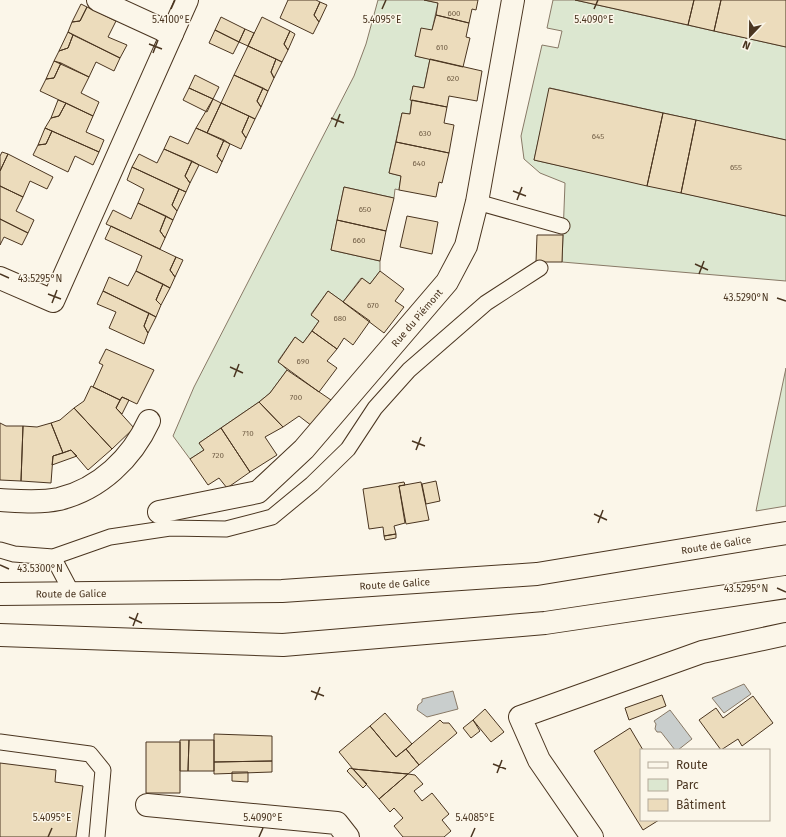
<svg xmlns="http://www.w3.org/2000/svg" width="786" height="837" viewBox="0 0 786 837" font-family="'Fira Sans',sans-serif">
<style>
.green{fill:#dce7d0;stroke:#887966}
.water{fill:#c9cecd;stroke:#887966}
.building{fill:#ecdcbc;stroke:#4a3520}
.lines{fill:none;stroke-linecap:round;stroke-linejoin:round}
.service-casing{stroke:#4a3520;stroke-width:17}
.minor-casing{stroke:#4a3520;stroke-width:24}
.secondary-casing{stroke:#4a3520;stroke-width:24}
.service{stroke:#fbf6e9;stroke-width:15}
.minor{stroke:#fbf6e9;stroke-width:22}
.secondary{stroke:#fbf6e9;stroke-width:22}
.ticks{fill:none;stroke:#4a3520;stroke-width:1.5}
.labels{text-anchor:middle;stroke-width:3;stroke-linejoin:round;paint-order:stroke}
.number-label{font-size:8px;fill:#725f47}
.street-label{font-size:10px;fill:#4a3520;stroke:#fbf6e9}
.ticks-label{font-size:10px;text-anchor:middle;fill:#4a3520;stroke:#fbf6e9;stroke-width:3;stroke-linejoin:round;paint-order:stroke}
</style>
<rect width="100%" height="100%" fill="#fbf6e9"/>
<path class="green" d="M378,0H424L438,3L432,30L415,56L430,59L424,88L413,86L410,114L402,113L389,173L401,176L399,190L395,189L394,198L344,187L331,250L380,261V271L370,284L361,278L343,302L328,291L311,314L319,321L303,343L295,337L278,361L287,370L270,393L259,402L199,443L204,450L190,459L173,436L194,387L354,76L366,44Z
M553,0H575L786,47V140L550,88L534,160L786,216V281L562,262L565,183L540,173L524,159L521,136L542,45L558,48L562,31L547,28Z
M786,368V506L756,511L759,496Z"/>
<path class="water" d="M744,684L751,694L724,713L712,698Z
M453,691L458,709L427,717L417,710L418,705L422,702V699Z
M670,710L692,739L678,750H675L661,732H657L655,729L656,724L654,721Z"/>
<path class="building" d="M288,0H316L320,2L314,15L319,22L313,34L280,18Z
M424,0H478L476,10L472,9L469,23L436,15L438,3Z
M575,0H694L688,25Z
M694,0H721L714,31L688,25Z
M721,0H786V47L714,31Z
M320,2L327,5L319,22L314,15Z
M81,4L87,7L80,21L72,22Z
M87,7L116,21L108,37L127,45L120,58L68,32L72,22L80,21Z
M436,15L469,23L466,37L470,38L463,67L415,56L421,28L432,30Z
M221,17L245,29L239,42L215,30Z
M262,17L290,31L284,44L288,50L282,62L248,46Z
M245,29L254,33L248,46L239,42Z
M215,30L239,42L233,54L209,43Z
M290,31L295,34L288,50L284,44Z
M68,32L73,35L68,48L59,51Z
M73,35L120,58L114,71L96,62L89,77L54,61L59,51L68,48Z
M248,46L276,59L271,72L274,78L268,91L234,75Z
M276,59L282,62L274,78L271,72Z
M430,59L482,71L477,101L449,96L447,107L410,100L413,86L424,88Z
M54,61L61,63L54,78L46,79Z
M61,63L89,77L81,93L99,102L93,116L40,91L46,79L54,78Z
M195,75L219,87L213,99L189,88Z
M234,75L263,88L257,101L261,107L255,119L221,103Z
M189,88L213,99L207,112L183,100Z
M263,88L268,91L261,107L257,101Z
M549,88L663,113L647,186L534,160Z
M213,99L221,103L207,133L196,128Z
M58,100L66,103L59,116L51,118Z
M412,100L447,107L444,123L454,125L449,153L396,142L402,113L410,114Z
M66,103L93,116L86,132L104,140L99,152L45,128L51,118L59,116Z
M221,103L249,116L242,132L246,138L241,149L207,133Z
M663,113L696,120L681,193L647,186Z
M249,116L255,119L246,138L242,132Z
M696,120L786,140V216L681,193Z
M45,128L52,131L46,144L38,145Z
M196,128L224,140L217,156L222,162L217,173L164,149L170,136L188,144Z
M52,131L99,152L93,165L75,156L68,172L33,155L38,145L46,144Z
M224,140L230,144L222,162L217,156Z
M396,142L449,153L442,183L439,182L436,197L399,190L401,176L389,173Z
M164,149L192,161L185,176L190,183L186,192L132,167L139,154L157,163Z
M2,152L8,154L0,171V156Z
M8,154L53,177L47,189L30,181L23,197L0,186V171Z
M192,161L199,165L190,183L185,176Z
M132,167L179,189L172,205L177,211L173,220L138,203L144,189L127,180Z
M0,186L23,197L16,211L34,220L28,233L0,219Z
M344,187L394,198L386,231L337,220Z
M179,189L186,192L177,211L172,205Z
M138,203L166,216L160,231L165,238L160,249L106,224L113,210L131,219Z
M166,216L173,220L165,238L160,231Z
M407,216L438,222L432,254L400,247Z
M0,219L28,233L22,245L4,237L0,245Z
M337,220L386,231L380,261L331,250Z
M111,226L176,257L170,270L175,277L170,288L136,271L142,256L105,239Z
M537,235H563L562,262H536Z
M176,257L183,260L175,277L170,270Z
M136,271L163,284L156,300L161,305L156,317L103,291L109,277L128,286Z
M380,271L404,289L395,301L404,307L384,333L343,302L362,278L370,284Z
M163,284L170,288L161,305L156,300Z
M103,291L149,313L144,326L148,333L144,344L109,328L116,312L97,304Z
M328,291L370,321L353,345L344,338L337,349L312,331L319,321L311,315Z
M149,313L156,317L148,333L144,326Z
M312,331L337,349L327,361L337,368L319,392L278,362L295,337L303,343Z
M106,349L154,370L137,404L122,397L120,400L93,387L103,365L99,363Z
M287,370L331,400L312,426L299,416L283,427L259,402L270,393Z
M91,386L120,400L116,408L134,428L112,449L74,408L84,401Z
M122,397L129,400L122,414L116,408Z
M259,402L283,427L265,437L277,455L250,472L221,428Z
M74,408L112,449L88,470L71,450L63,453L51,423L60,420Z
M0,423L6,426H23L21,481L0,480Z
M51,423L63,453L53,456L51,483L21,481L23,426L37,427Z
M221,428L250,472L227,488L219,478L208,485L190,459L204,450L199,443Z
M71,450L77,456L52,465L53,456Z
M436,481L440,501L426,504L422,484Z
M404,482L405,485L399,486L405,523L394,526L396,534L384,536L383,527L369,529L363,489Z
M421,482L429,520L406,524L399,486Z
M396,534V538L385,540L384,536Z
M662,695L666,706L629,720L625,708Z
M753,696L773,723L742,746L738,739L721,750L699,720L716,708L723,718Z
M485,709L504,732L491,742L473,720Z
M385,713L412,744L396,757L370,726Z
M440,720L443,723H449L457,733L419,765L406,749Z
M473,720L480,731L471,738L463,728Z
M370,726L396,757L406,749L419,765L408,774L353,769L339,752Z
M630,728L643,750H641V820H659L643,830L594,751Z
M214,734L272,736V761L214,762Z
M180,740H189L188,771H180Z
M189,740H214V771H188Z
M146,742H180V793H146Z
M272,761V772L214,774V762Z
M0,763L56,770L55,782L83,786L76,837H0Z
M350,768L353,769L367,784L363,788L347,771Z
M353,769L408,774L379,799Z
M232,772H248V782L232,781Z
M408,774L415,775L423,784L414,791L422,801L432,793L449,814L442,820L451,831L444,837H403L394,826L403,818L394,808L390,812L379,799Z"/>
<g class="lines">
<g class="service-casing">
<path id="service" d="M477,202L562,226
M0,550L14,554L53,557L72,593
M53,557L110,537L170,528L226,529L272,517L312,484L348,449L375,408L409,370L486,303L540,268
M0,742L90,754L103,770L97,837"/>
</g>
<g class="minor-casing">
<g id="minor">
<path d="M98,0L172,34"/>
<path d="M0,278L53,301L187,0"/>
<path d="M0,500C19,501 40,503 59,499C100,489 132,458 149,421"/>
<path id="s1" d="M159,512L258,492L304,449L447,282L466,246L477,202L513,0"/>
<path d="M147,805L337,823L348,837"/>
<path d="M592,837L539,760L520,717L702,652L786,634"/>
</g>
</g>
<g class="secondary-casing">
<g id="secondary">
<path id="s2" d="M0,594L282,591L537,574L786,533"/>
<path d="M0,635L283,645L545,623L786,587"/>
</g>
</g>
<use href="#service" class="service"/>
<use href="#minor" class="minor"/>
<use href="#secondary" class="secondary"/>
</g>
<path class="ticks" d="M171,9L175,0M382,9L386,0M594,9L598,0M149,44L162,49M153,53L158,40M331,118L344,123M335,127L340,114M513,191L526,196M517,200L522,187M695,264L708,270M0,274L9,278M699,274L704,261M48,294L61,299M777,298L786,301M52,303L57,290M230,367L243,373M234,377L239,364M412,441L425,446M416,450L421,437M594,514L607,520M598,523L603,510M0,565L9,569M777,588L786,592M129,617L142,623M133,626L138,613M311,691L324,696M315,700L320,687M493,764L506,769M497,773L502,760M48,837L52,828M259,837L263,828M471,837L475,828"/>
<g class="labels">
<g class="number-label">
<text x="454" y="16">600</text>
<text x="442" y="50">610</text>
<text x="453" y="81">620</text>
<text x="425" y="136">630</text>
<text x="598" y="139">645</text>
<text x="419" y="166">640</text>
<text x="736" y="170">655</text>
<text x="365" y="212">650</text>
<text x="359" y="243">660</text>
<text x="373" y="308">670</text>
<text x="340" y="321">680</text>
<text x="303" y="364">690</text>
<text x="296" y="400">700</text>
<text x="248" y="436">710</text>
<text x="218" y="458">720</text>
</g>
<g class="street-label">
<text dy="4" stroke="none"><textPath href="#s1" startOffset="337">Rue du Piémont</textPath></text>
<text dy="4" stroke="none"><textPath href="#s2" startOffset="719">Route de Galice</textPath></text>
<text dy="4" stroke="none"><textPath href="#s2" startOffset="395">Route de Galice</textPath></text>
<text dy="4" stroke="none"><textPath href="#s2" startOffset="71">Route de Galice</textPath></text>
</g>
</g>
<g class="ticks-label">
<text x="171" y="23">5.4100°E</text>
<text x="382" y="23">5.4095°E</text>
<text x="594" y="23">5.4090°E</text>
<text x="40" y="282">43.5295°N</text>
<text x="746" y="301">43.5290°N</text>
<text x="40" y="572">43.5300°N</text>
<text x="746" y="592">43.5295°N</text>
<text x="52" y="821">5.4095°E</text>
<text x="263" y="821">5.4090°E</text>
<text x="475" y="821">5.4085°E</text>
</g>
<rect x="640" y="749" width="130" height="72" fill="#fbf6e9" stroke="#b4a999"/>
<rect x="648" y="762" width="20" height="6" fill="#fbf6e9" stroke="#b4a999"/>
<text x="676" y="769" font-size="12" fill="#4a3520">Route</text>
<rect x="648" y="779" width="20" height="12" fill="#dce7d0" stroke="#b4a999"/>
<text x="676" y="789" font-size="12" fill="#4a3520">Parc</text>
<rect x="648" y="799" width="20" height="12" fill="#ecdcbc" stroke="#b4a999"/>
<text x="676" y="809" font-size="12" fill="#4a3520">Bâtiment</text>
<g transform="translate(750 36) rotate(202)" stroke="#fbf6e9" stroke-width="3" paint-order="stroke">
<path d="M0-3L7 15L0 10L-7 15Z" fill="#4a3520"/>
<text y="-6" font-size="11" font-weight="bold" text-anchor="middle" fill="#4a3520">N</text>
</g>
</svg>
